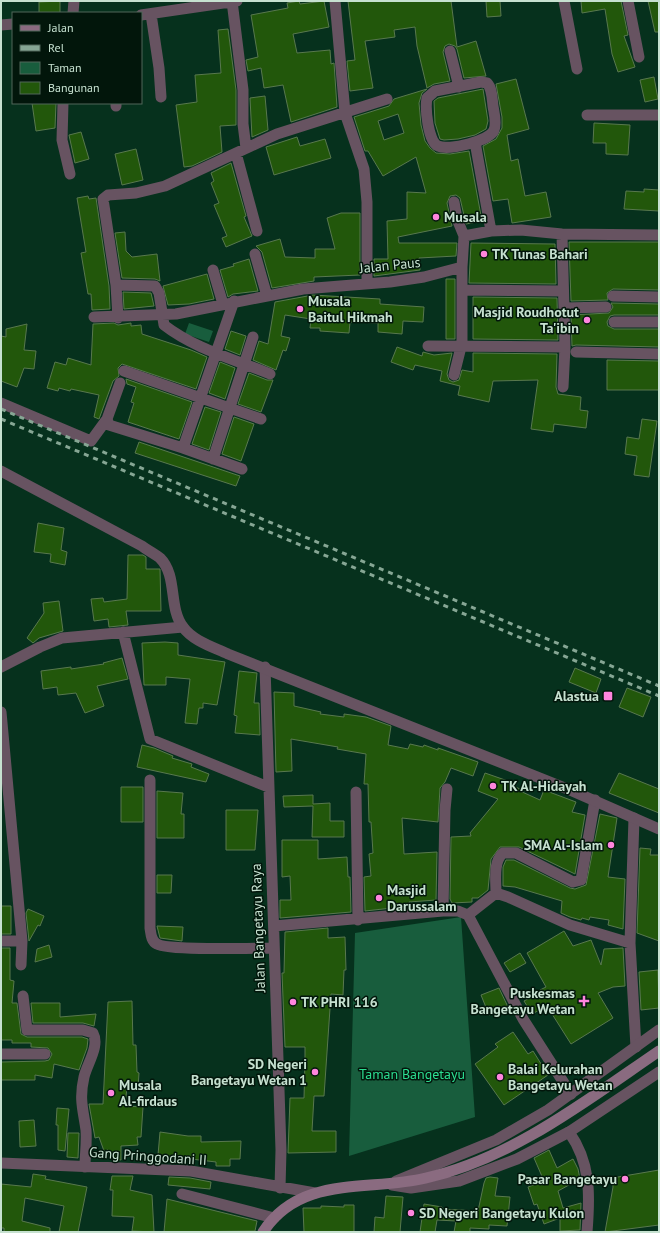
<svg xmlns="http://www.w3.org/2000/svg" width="660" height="1233" viewBox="0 0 660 1233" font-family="'PT Sans',sans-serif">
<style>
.green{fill:#185d3d}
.building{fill:#22570b;stroke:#58784e;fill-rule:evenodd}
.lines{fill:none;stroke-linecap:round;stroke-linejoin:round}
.minor{stroke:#675361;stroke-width:11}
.tertiary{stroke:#675361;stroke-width:11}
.secondary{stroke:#8a6b80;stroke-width:11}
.rail{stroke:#86a694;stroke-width:3;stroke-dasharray:5 5;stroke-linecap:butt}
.poi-dot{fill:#ff85de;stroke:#02160b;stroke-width:1.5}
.labels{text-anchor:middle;stroke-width:3;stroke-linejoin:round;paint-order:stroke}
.poi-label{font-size:14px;font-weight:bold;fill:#c6e1d0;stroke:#02160b;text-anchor:start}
.street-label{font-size:14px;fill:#c6e1d0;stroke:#02160b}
.park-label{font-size:14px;fill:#2cdf92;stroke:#02160b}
</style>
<rect width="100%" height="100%" fill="#06311d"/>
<path class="green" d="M189,323L213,331L209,342L185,334Z
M461,917L475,1117L349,1156L355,933Z"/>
<path class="building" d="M60,1V13H39V2Z
M299,1L300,4L324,1L329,27L293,34L297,53L330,50L331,64L334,63L337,107L291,122L283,85L264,88L261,68L248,71L246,60L258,57L251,15L288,8L287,3Z
M348,1H451L457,47L476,41L486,76L464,78L457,49L455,46L449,44L445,46L443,52L450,81L434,84L427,88L417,46L415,27L394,30L395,37L365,41L373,88L350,91L347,61L355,60Z
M486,1H500L501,16L487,17Z
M581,1H621L628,35L624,36L635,67L618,72L612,54L605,9L582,13Z
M648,1H659V32H655Z
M228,29L236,90V125L220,126L222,152L192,166L184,167L176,105L197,102L195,75L221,73L218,30Z
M654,77L658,99L645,102L640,80Z
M516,79L529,129L507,135L511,161L518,159L525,196L546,192L551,217L512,223L508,199L493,201L483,146L496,139L502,128V117L496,84Z
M427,89L422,93L419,103L421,125L425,141L430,148L436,153L450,154L469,151L482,221L466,224L460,198L456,195L450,196L447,203L452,226L398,237L399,243H457L456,256L419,258L420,270L374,276V259H388L387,221L407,219V192L426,193L416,157L383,176L368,151H365L354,117L389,106L394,99ZM398,114L404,133L384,140L378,121Z
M483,89L488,121L486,129L475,135L458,139L444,140L440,139L435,123L434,101L438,98Z
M265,96L268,130L252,137L250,98Z
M32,103H56L55,128L36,131Z
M594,123L630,125L628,155L606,154V143H593Z
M81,132L89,159L75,163L69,135Z
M297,137L300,146L325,139L331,158L274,175L266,147Z
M136,149L143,180L122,185L115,154Z
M231,163L246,216L244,217L252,236L226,247L222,238L227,236L214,205L219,203L211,183L214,181L211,173Z
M644,189L659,190V211L624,209L626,191L644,192Z
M88,196L89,199L96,198L109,286L110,309L92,310L91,294H88L81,253L86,252L77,198Z
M341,213H360V275L314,277V281L272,288L262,252L256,246L280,239L285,257L315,258V249H335L327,218Z
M125,232L126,251L132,257L157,254L160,281L155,279L122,278L115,233Z
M569,242H659V290L613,289L607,293L608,300L571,301Z
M471,243L555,244L556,284L469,283Z
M249,259L258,291L233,294L228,297L220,270L234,266L233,264Z
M207,274L214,299L189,304L168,305L163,286Z
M446,279H455V339H446Z
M123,292L151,293L154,306L124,309Z
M313,295L380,299V304L424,307L423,322L403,321L402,334L378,332V323L350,322L349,333L320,331V328H310L311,319L285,315L281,336L290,338L286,351L283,350L276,370L253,360L259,341L268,344L275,302Z
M473,297L557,298L558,340L473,339Z
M611,303L659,304V315H614L610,316L607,322L608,326L614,329H659V347L576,345L572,346L571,315L609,313L613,307Z
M114,323L118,325L131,323V326L141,325L142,334L191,350L207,357L196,389L122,364L118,368L119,376L113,381L99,419L94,417L99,395L71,389L70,391L59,388L58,391L47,388L55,362L66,365L68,358L91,365L93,324Z
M27,324L24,350L36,351L34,369L24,368L17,387L1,381V336L6,337V329Z
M231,331L246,336L240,355L225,349Z
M397,347L422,356L423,352L434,355L452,353L447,374L449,380L453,382L459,380L462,370L473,372V353L557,354L556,387L558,394L581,397L580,410L588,411L586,428L554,424L553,432L531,429L538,380L493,381L489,402L458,395L460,386L440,381L442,371L415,365L413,370L391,362Z
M607,360L659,361V390H607Z
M220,362L235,368L225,399L209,393Z
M249,373L267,380H273L261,412L238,404Z
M126,379L192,402L179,439L128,422L134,403L131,402L136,387L127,384Z
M205,407L221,412L209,450L192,444Z
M234,417L254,424L241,461L222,454Z
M642,419L657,421L649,477L634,475L637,456L625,454L627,437L639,439Z
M139,442L240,476L236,486L135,453Z
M38,523L64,528L61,550L67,552L65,565L50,562L51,554L34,552Z
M128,555H143L146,557V569H160L161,611H126L128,625L109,627L108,619L94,621L91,599L103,598L104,602L127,599Z
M59,601L63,631L39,638L33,643L27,638L44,613L43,603Z
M165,642L178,643V655L225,662L217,705L203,703V708H199L197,724L185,723L190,679L166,677V685H144L142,643Z
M122,658L128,679L97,686L104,706L85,713L76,693L58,695L57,687L43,689L41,671L71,667V669L104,664L103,663Z
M575,668L601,679L596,693L569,682Z
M239,671L257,673L254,703H259L260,735L235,733L237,716L234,715Z
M627,688L651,697L643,717L619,707Z
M274,692L294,693V706L321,712L320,714L344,717V714L366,717L391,726L388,745L408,749L410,744L423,747L424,745L438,750V748L478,762L473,776L451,768L445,782L440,788L438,822L402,818L404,854L437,852L436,900L409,902L410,906L365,911L364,877L371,876L369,854L373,853L371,822H369L368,784H364L366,754L337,749L338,747L291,739L292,771L276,772Z
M142,745L154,748L173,756L172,758L192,764L191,767L209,774L206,782L137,767Z
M485,773L508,781L507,783L520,789V791L540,800L544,790L576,802L572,812L585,815L575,874L519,847H500L491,859L488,890L478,898H472V902L452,903L450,899L451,837L471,836L470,833L498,799L478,791Z
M619,773L659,789V813L609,793Z
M121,787H143V822H121Z
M157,791L183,793L181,814H184V838H157Z
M313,795V804L330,803V821H344V837H312L313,806L284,807L283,796Z
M226,810H258L255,850H226Z
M600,814L617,818L608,877L625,879L623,929L608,925L609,920L590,917L589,920L582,918L581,920L570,917L561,913L562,901L515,887L503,886V867L506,860H514L570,888L575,889L586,885Z
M282,840H318V859L347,857L348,877H350L351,912L280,918V900H291L290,876L282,877Z
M640,848L651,849L650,855H659V941L637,933Z
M157,875H172L171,893H157Z
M1,906H11V934H1Z
M28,909L44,916L40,926L38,925L29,941L26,913Z
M157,926L183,927L182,941L160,938Z
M328,928V938L345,937L346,970H344L343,995L331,994L324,1096H314L312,1131H336V1152L288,1153L290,1098H304L305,1060V1047H285L282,973H284L285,932Z
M564,931L573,946L591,940L601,965L604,949L623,948L625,986L613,987L598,993L613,1018L571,1044L547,1006L532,1014L524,1001L541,992L540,990L546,987L527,953Z
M49,945L52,957L35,962L37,949Z
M1,948H10V980L14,981L12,1003H17L21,1034L27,1037H82L88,1039L87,1048L79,1070L54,1064L52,1078L35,1075V1080H1V1062L45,1061L49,1060L52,1054L48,1048L31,1047V1043H12V1040H1Z
M520,953L526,963L510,972L504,963Z
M658,970L659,1008L641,1010L639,972Z
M499,988L508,1007L489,1015L481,995Z
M132,1001L133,1045H136L137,1072L139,1073L138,1088L127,1087L125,1106L143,1107L141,1137H137L138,1145L121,1146V1160L110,1158L108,1150L104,1151L99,1137L95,1138L89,1104H103L108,1002Z
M31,1003H60V1017L96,1014L94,1026L83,1023H33Z
M513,1032L528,1054L533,1051L548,1075L504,1105L475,1064L498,1047L495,1044Z
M57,1108L69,1109L65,1151L58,1150V1125H56Z
M34,1120L36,1146L20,1147L19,1121Z
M160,1132L188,1136H201V1142L241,1141L240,1159H230V1166H216V1162L158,1155Z
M68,1133H79L78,1158L67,1157Z
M549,1150L557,1168L573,1159L578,1169L580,1179L558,1191L563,1208L581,1203L580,1230L560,1231V1218L544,1224L537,1204L534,1205L528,1187L544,1181L534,1158Z
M659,1170V1225L605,1232L613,1187L612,1178Z
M33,1174L46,1176L45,1179L87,1187L78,1232H59L64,1206L25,1198L22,1221L50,1228V1232H4V1228H1V1184L31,1187Z
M112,1176H133L130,1190L152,1195L154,1232L132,1231L134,1217L112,1216L113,1190H110Z
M169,1177L190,1178L211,1182L210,1189L168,1185Z
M490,1177L498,1178L495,1196L510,1197L507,1226L489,1225V1229L470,1228V1232H454L456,1221L437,1220L435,1232H420L424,1204L442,1207V1209L478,1211L484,1183L486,1178Z
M386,1196L403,1197L400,1232H374L375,1217L384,1218Z
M167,1199L257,1221L255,1231L164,1232Z
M344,1205H354V1232H304L303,1208H321V1206L344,1207Z"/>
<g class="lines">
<path class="minor" d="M232,1L243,90V124L246,148
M335,1L345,113L364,169L367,202V283
M564,1L577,69
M628,1L639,57
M73,13L74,1
M151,14L159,68L161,97
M141,15L237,1
M1,25L13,24
M450,51L459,87
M481,82L487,83C492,88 492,98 493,106C494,113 497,123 494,130C490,141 448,151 438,146C428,142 425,108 427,98L435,91Z
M63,103L62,140L70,174
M116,103V106
M587,115H659
M475,142L491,231
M236,153L257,231
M454,202L457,219L464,236
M562,234L565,347L563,387
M255,254L267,296
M213,270L223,304
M116,285L155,286L159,293L164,325C195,349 234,359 270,374
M462,290L563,291
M613,296L659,297
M564,308L606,307
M94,317L176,314L303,289L390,282L424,277L462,267L464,236L491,231L521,230L562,234L659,235
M118,318L116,285L103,199L108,195L136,193L165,186L277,134L387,99
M614,322H659
M428,346L565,347
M462,346V267
M576,352L659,354
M124,371L261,419
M454,375L461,347
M120,383L107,419L109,425L183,448L242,469
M1,403L91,441L107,419
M183,448L234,301
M213,459L253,337
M123,632L150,739L268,787
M1,667L40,647L62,638L183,627
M265,667L281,1150L280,1188
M1,712L22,941L21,965
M150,780V928C151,934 151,941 157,944C169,951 255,948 274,948
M356,792L358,920
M496,893L508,897L570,925L630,943L636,1047
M443,911L445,810L447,789
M468,915L496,893C496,880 493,862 503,853H516L573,882L581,880L595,800
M274,926L443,911H458L468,915L523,1019L571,1094
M1,941H22
M630,943L634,818
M23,996L27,1030H83L93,1033C100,1046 87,1064 84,1077C79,1099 83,1109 86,1130C87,1142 85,1155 85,1167
M1,1054H45
M569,1132C591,1163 590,1195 587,1232
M1,1163L191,1171L315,1193
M182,1194L274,1218"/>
<path class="tertiary" d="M1,471L142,546C147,550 155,554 160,558C178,576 168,607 183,627C193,641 213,647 228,654L570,790L659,829
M396,1181L496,1140L548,1110L659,1030
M392,1185L411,1188L459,1181L517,1159L569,1132L659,1072"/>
<path class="secondary" d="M263,1232C301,1174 369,1192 426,1178C513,1158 587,1100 659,1051"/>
<path class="rail" d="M1,409L659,686
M1,419L659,696"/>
</g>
<g class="poi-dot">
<circle cx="436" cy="217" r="4"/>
<circle cx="484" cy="254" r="4"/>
<circle cx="300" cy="309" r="4"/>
<circle cx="587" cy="320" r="4"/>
<rect x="603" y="691" width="10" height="10" rx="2"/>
<circle cx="493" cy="786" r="4"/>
<circle cx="611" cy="845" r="4"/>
<circle cx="379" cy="898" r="4"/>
<path d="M582 995h4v4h4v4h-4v4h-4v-4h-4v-4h4z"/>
<circle cx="293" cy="1002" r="4"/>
<circle cx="315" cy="1072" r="4"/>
<circle cx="500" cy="1077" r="4"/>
<circle cx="111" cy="1093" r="4"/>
<circle cx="625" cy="1179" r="4"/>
<circle cx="411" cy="1213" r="4"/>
</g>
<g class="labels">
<g class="poi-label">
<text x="444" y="222">Musala</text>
<text x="492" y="259">TK Tunas Bahari</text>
<text x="308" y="306">Musala<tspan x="308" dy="16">Baitul Hikmah</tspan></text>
<text x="579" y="317" text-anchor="end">Masjid Roudhotut<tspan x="579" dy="16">Ta'ibin</tspan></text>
<text x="599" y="701" text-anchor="end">Alastua</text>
<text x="501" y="791">TK Al-Hidayah</text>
<text x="603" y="850" text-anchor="end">SMA Al-Islam</text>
<text x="387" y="895">Masjid<tspan x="387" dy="16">Darussalam</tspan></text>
<text x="575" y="998" text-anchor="end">Puskesmas<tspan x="575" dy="16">Bangetayu Wetan</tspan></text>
<text x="301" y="1007">TK PHRI 116</text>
<text x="307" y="1069" text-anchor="end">SD Negeri<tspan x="307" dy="16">Bangetayu Wetan 1</tspan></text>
<text x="508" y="1074">Balai Kelurahan<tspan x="508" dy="16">Bangetayu Wetan</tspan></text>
<text x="119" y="1090">Musala<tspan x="119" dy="16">Al-firdaus</tspan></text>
<text x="617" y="1184" text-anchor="end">Pasar Bangetayu</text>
<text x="419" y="1218">SD Negeri Bangetayu Kulon</text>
</g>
<g class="street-label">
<text transform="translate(390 265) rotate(-6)" y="5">Jalan Paus</text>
<text transform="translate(258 928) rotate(-92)" y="5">Jalan Bangetayu Raya</text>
<text transform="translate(148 1156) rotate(4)" y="5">Gang Pringgodani II</text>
</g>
<g class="park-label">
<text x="412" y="1079">Taman Bangetayu</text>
</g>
</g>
<rect width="660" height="1233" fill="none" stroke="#c6e1d0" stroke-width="4"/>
<rect x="12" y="12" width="130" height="92" fill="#02160b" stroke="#50675a"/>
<rect x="20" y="25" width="20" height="6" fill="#8a6b80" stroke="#50675a"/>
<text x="48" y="32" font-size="12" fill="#c6e1d0">Jalan</text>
<rect x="20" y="45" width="20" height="6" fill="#86a694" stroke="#50675a"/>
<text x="48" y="52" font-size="12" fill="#c6e1d0">Rel</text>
<rect x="20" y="62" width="20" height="12" fill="#185d3d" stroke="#50675a"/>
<text x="48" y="72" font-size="12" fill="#c6e1d0">Taman</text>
<rect x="20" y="82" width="20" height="12" fill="#22570b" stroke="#50675a"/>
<text x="48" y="92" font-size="12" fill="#c6e1d0">Bangunan</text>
</svg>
